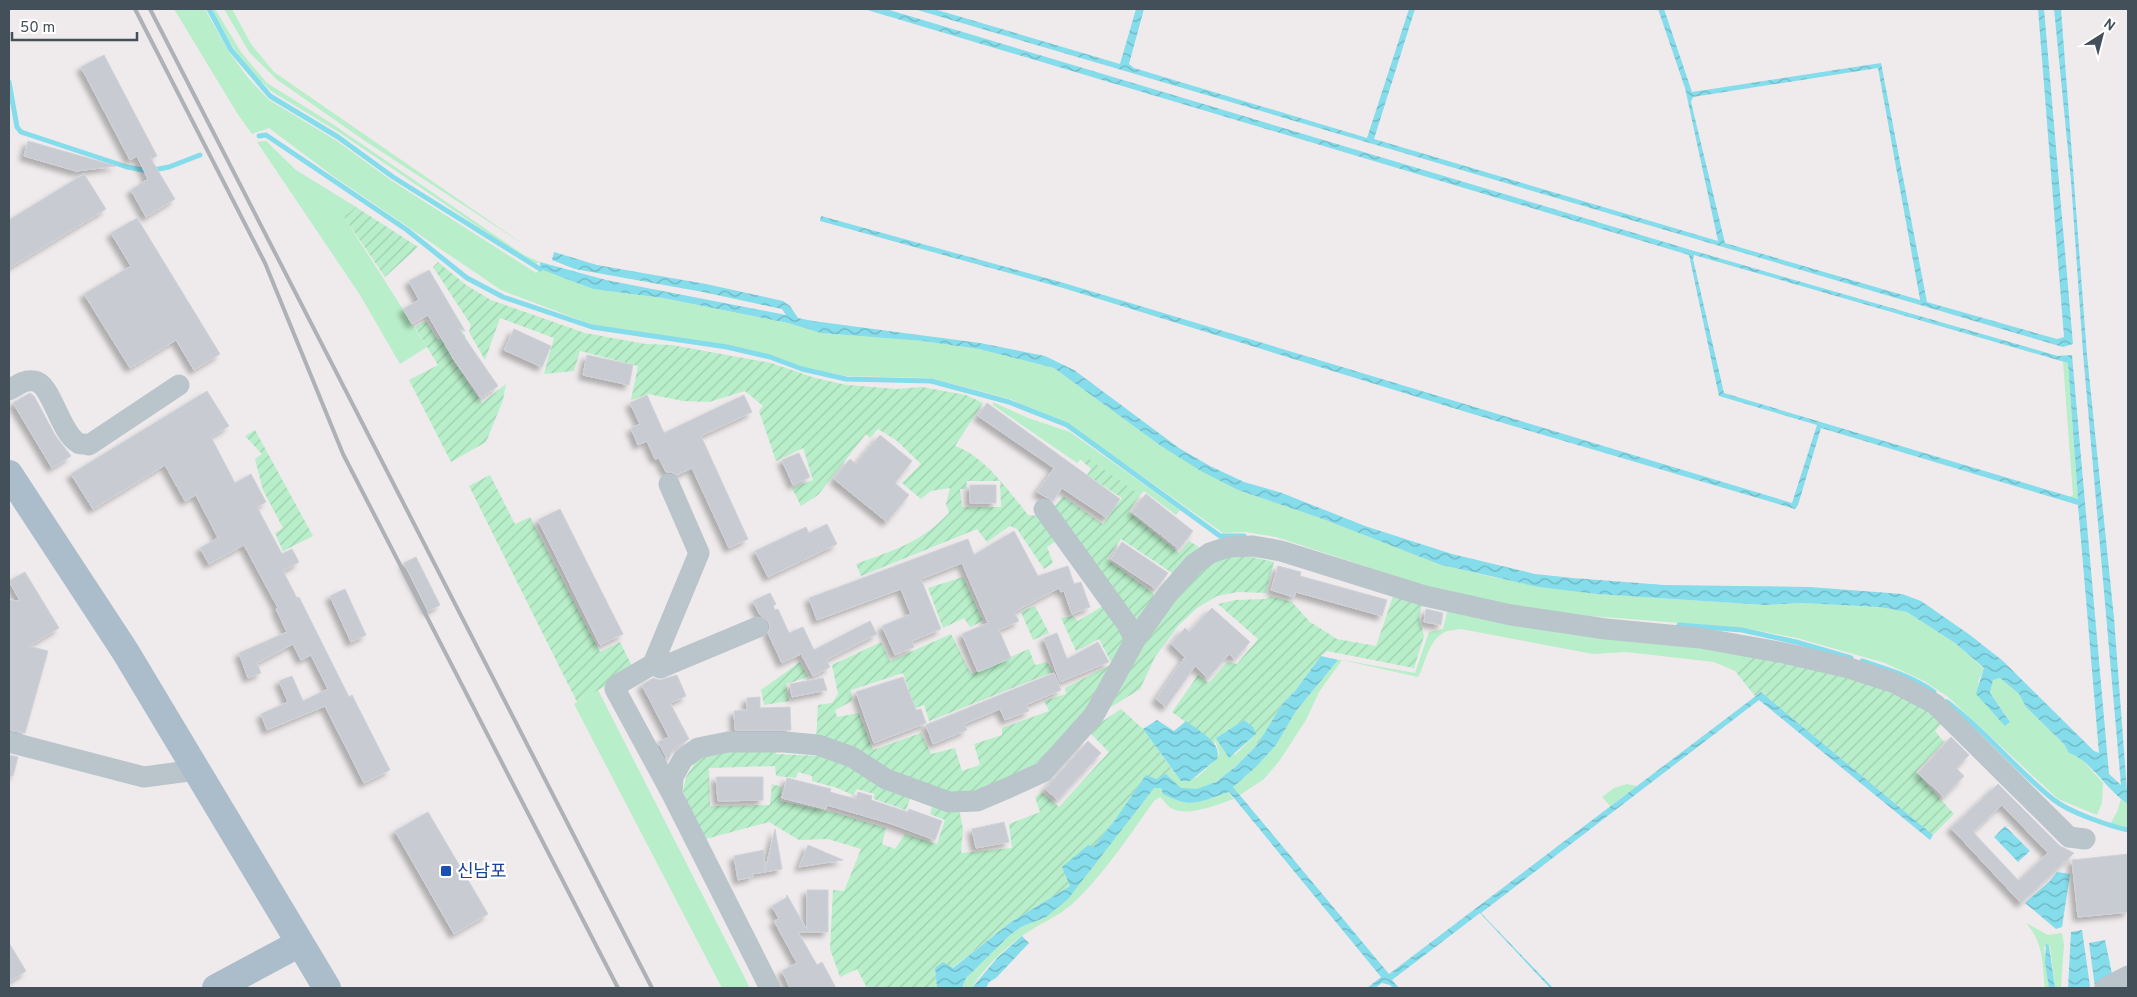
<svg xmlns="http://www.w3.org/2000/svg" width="2137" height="997" viewBox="0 0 2137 997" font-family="Overpass,'Noto Sans KR',sans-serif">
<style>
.green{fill:#b8eec9}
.garden{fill:url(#garden-furrows);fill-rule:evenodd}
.water{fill:url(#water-waves);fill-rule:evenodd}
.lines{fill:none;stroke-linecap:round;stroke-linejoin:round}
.stream{stroke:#85dceb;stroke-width:5}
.building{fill:#c8cbd1;stroke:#cfd2d8;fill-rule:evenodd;filter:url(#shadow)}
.minor{stroke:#b9c4cb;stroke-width:21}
.major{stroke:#abbdcb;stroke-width:28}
.rail{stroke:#aeb1b6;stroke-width:4}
.transit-dot{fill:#1a4fb4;stroke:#fff;stroke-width:2}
.labels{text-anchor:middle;stroke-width:4.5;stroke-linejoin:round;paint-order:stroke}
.transit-label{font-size:18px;fill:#164399;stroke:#fff;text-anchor:start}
</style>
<defs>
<pattern id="garden-furrows" width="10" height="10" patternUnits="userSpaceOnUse" patternTransform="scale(1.25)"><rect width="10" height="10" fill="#b8eec9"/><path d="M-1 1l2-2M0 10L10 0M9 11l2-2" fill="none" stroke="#9fceaf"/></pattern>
<pattern id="water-waves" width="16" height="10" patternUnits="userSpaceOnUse" patternTransform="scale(1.25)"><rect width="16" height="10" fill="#85dceb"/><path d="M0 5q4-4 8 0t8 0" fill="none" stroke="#6eb5c1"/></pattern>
<filter id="shadow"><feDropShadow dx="-4.5" dy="4.5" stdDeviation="2.5" flood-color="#0004"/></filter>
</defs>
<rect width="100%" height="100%" fill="#efebec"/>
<path class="green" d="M174,9H205L229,52L249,79L269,100L337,141L392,181L536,273L540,269L593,289L663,298L788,323L821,333L923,341L979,349L1054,368L1161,446L1238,490L1323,519L1441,565L1492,577L1597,594L1765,605L1802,603L1879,607L1907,612L1955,643L1984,669L1978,682L2010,722L1990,693L1993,680L2000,678L2019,694L2026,707L2064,744L2069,753L2079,756L2103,783L2102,803L2097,815L2058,799L1948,697L1924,681L1885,663L1797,638L1744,628L1591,616L1521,607L1432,588L1276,537L1245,532L1223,533L1068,424L1010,399L930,378L846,376L802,367L771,355L727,345L593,325L501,290L333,176L269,128L252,134L237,113Z
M211,9H215L241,52L267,83L331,123L524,255L540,262L535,264L524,258L340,133L271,91L252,73L234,49Z
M224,9H232L251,44L274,72L526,246L365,141L276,79L249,52Z
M266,141L296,170L356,207L344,217L427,347L400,364L360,295L257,142Z
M2063,362L2068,363L2078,499L2070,497L2073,495Z
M993,402L1028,418L1070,432L1180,510L1176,515L1144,491L1140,495L1084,455L1077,463L993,405Z
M1448,608L1746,656L1735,671L1714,662L1626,652L1593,654L1461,629C1456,630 1449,630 1445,632C1428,640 1426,663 1418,677L1342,660L1319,692L1306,720L1280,760L1264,779L1240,795L1233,787L1256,767L1276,745L1296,711L1338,660H1343L1415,673L1429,632L1443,629Z
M598,690L750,988H722L574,704Z
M1256,734L1257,745C1240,761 1208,799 1181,788C1176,786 1170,778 1166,774L1174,772L1181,780C1186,779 1193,779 1197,777C1201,774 1219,758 1219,754C1219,748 1215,744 1216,738L1235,755Z
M1627,784L1637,786L1610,806L1602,797L1614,788Z
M1154,788H1161L1163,794C1192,809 1200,802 1228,792L1234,799C1219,804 1186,818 1171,808C1167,806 1164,800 1160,797L1154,801C1129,836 1103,876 1071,905C1056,918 1038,924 1022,936C1004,949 983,968 972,988H962L966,978L1010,935L1021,927L1046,917Z
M2121,799L2128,804V828L2110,824L2117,812Z
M2026,923L2048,935L2062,933L2064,944L2061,988H2055L2050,946L2044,947L2049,988H2045C2042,963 2044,943 2026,923Z"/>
<path class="garden" d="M356,207L418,247L385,277L344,217Z
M438,262L466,285L491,300L585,333L646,344L672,345L771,363L815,378L847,385L897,389L922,387L966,395L983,403L955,446C983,455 1010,492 1028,515L1043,516L1058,540L1047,547L1053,563L1044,569L1017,529L1010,526L987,542L977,529L861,576L856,564C896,549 919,544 949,513L946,504L950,488L931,491L921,499L902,483L921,464L896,440L878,429L870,438L866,434L818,495L801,506L792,488L813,480L803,448L776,461L759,411L763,406L745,391L709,402L683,401L648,394L631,400L638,366L580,351L574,371L544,374L554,338L500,318L485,360L469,332L471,325L433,267ZM967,481H1000L1001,507H962L960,489H966Z
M426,321L438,340L460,327L469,344L451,357L482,403L506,384L503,400L486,442L451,462L409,380L438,365L415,327Z
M255,430L313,536L283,551L275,533L283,528L263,490L255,459L262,454L245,436Z
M1084,455L1140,495L1129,512L1179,553L1189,541L1199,547L1180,567L1175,575L1121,539L1107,559L1154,594L1153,605L1138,627L1054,507L1063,496L1103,524L1122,498L1087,475L1091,469L1080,459Z
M490,475L515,524L530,517L600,652L620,642L634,670L577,702L469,486Z
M1234,553L1274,562L1266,593L1238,592L1217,596L1197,608L1178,626L1155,657L1140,689L1100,714L1134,654L1197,566Z
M963,577L983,621L970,627L964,618L943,628L928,588Z
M1270,596L1292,602L1310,622L1337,639L1376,646L1393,596L1422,605L1419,617L1424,636L1414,668L1327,651L1321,656L1295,691L1283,703L1257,745C1256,732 1254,728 1244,720L1216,738L1215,744L1172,712L1198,675L1209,683L1227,662L1237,664L1258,639L1218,604L1236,600L1266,599Z
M1106,604L1127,642L1078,725L1032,767L963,798L942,791L816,740L818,705L832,703L838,694L832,665L881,642L890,661L951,634L971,674L1029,649L1035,665L1047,662L1053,672L929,721L924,705L915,708L903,673L851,690L852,701L835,710L837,717L859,713L873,750L921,733L931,754L955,748L962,771L980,765L974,744L1002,735V728L1049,711L1044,701L1066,694L1065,688L1112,664L1099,639L1076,651L1061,618L1073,616L1078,621Z
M1035,606L1049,633L1033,640L1021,612Z
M1745,656L1868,679L1904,693L1943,722L1935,731L1944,742L1916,772L1954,814L1933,835L1761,692L1755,696L1735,671Z
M800,662L808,677L786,684L789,701L764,705L761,690Z
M1121,709L1143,729L1174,772L1156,779L1115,820L1093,847L1070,886L1011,922L952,968H935L937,988H867L857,969L840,977L830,949L833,890L844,891L861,849L828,839L799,840L769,822L702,840L683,791L686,777L695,763L709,752L776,748V754L820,756L851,764L911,796L906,810L874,799V794L857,789L853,795L837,788L812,781V776L798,772L796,778L776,776L775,766L709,768L710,806L770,805L772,784L782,787L780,801L833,812L886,828L882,844L895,849L905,834L937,844L945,820L930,814L933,804L959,809L963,829L961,853L1012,848L1009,824L1040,812L1035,797L1042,792L1059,807L1109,752L1088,731Z"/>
<path class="water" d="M864,9H886L1691,250L2058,356L2072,355L2109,774L2121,785L2083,353L2071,181L2054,9H2061L2087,355L2114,618L2128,804C2107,791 2090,759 2069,753L2064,744L2026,707L2019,694L2000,678L1993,680L1990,693L2010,722L2005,726L1976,694L1984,668L1955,643L1907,612L1879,607L1802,603L1765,605L1597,594L1539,587L1441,565L1323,519L1238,490L1201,471L1161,446L1054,368L979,349L923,341L821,333L788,323L663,298L593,289L540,269V262L606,280L786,315L782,309L703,292L575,269L552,260L554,252L597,265L706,284L783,301L790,306L798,318L813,321L980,343L1045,356L1074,370L1179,448L1210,466L1244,482L1282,493L1365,526L1452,554L1535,574L1573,578L1664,585L1810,587L1902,594L1921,601L1970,635L2003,661L2094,751L2099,753L2078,505L1821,428L1798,505L1795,509L1476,415L1063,288L820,221L821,216L1064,283L1792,503L1817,425L1719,396L1689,255ZM1694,255L2068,363L2078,499L1724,393L1693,259Z
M914,9H934L1120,64L1136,9H1144L1129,64L1134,68L1367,138L1409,9H1415L1374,139L1718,241L1685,88L1658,9H1664L1692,92L1881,63L1927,302L2057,339L2064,337L2038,9H2044L2073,344L2063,347ZM1878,68L1920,299V300L1725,243L1691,102L1693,97Z
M1321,656L1338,660L1296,711L1276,745L1256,767L1233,787L1389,974L1761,692L1933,835L1930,840L1759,700L1481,913L1553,988H1550L1480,913L1392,980L1399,988H1393L1390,985L1382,983L1375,988H1367L1381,977L1229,792C1200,801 1193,810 1163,794L1161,788H1154L1068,899L1046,917L1021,927L1010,935L966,978L962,988H937L935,968L943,962L953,968L1011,922L1070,886L1062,867L1088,845L1093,847L1115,820L1146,775L1156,779L1166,774L1181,788L1197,789L1216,782L1235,767L1257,745L1283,703L1295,691Z
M1157,720L1174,731L1186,721C1197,730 1223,742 1217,759L1190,781H1181L1143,729Z
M1244,720L1253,727L1256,734L1229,758L1216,738Z
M2005,826L2030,851L2018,862L1994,837Z
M2057,872L2070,874L2062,927L2056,929L2025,903L2050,881Z
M2082,930L2090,986L2088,988H2068L2071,932Z
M1022,936L1029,943L996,978L989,982L986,988H972L997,958Z
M2105,940L2112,974L2106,980L2095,987L2089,943Z
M2046,943L2049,946L2055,988H2049L2045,962Z"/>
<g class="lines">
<path class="stream" d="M209,9L231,50L270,96L338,137L393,177L540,269
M9,82L17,127L21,132L127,167L148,171L169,167L200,155
M259,136L266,135L407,230L467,278L503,297L592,327L727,347L770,357L802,369L846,379L931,381L1009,402L1067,425L1220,536H1244
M1679,625L1742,630L1796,642L1851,658
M1862,661C1887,669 1913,677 1934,692
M1947,702C1986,731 2016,770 2054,800C2069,812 2109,826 2128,830"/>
</g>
<path class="building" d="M104,55L157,156L151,159L175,199L146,217L131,190L148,179L137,156L130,160L81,67Z
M28,141L116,166L76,171L24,156Z
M84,174L106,209L9,268V220Z
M137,218L220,354L194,370L176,340L130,368L84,294L131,266L111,233Z
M429,270L465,331L458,328L498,386L481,398L453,358L428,315L412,324L403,309L419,300L409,281Z
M514,329L551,346L542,367L504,350Z
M587,355L633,365L629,385L583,375Z
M207,391L229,426L211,437L235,483L251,474L266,502L257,507L282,554L292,549L299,562L283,571L297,598L299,597L349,697L352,695L390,770L364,783L325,706L267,730L261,714L288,702L279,681L292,676L303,701L328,689L311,655L301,660L293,644L257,663L261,673L248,678L239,653L287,632L276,609L278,608L244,545L209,564L200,548L218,538L196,495L185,501L165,465L93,509L71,474Z
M30,393L34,396L55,435L71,456L52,468L13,403Z
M647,395L664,433L744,395L752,412L701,436L748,539L729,548L692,468L677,475L671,472H666L659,458L655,459L647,441L638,445L631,428L640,424L630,403Z
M987,403L1120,499L1107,518L1062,488L1053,501L1037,492L1054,468L978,416Z
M880,435L912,461L895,483L909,495L887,522L834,479L850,459L856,464Z
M799,453L810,477L793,485L782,460Z
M970,485H996V503H970Z
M1146,494L1193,531L1179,549L1132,512Z
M560,509L623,634L600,645L538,520Z
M827,524L837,544L768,577L755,551L806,527L809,533Z
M1014,531L1038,576L1068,566L1074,584L1081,582L1090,607L1072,614L1064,591L1061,592L1059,588L1014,612L1019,621L999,630L1011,658L978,672L962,634L988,623L962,563L921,579L941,629L912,641L914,647L895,655L882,626L911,614L901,589L817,620L809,598L968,539L974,555Z
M1122,542L1168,573L1156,589L1111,559Z
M416,557L440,605L428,611L404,563Z
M1278,566L1301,572L1300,576L1387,600L1382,616L1296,592L1294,597L1271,590Z
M25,572L59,628L29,646L48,651L25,733L9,730V600L20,601L9,581Z
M345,589L366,635L351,642L330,596Z
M770,593L776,604L773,606L775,610L778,609L789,633L803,627L814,650L870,621L877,634L826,660L830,667L813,676L801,654L782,663L768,633L770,628L769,622L760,615L753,601Z
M1212,608L1250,642L1235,659L1229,654L1208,678L1195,666L1166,707L1156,699L1185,657L1171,644L1185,628L1189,632Z
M1426,609L1443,613L1441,625L1424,622Z
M1057,633L1067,659L1098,642L1109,662L1060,682L1044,638Z
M1054,673L1061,690L1026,705L1029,711L1005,720L1000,709L964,724L967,730L933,744L926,725Z
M677,675L686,696L670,703L689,739L673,749L668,760L658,742L669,737L642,685L653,678L660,680Z
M903,677L916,710L921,709L926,723L874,743L856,692Z
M823,678L827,690L792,697L790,684Z
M760,697V708L790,707L791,730H735L734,711L747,710V698Z
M1951,737L1969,755L1956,768L1964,776L1944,797L1918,773Z
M1088,741L1101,753L1058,800L1045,789Z
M9,755L18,757L13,776H9Z
M716,777H763V800L718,801Z
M787,778L831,789L830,792L856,799L858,792L872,796L871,800L908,812L909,809L942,821L935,840L892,824L827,805L826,809L782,798Z
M1998,784L2060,846L2074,853L2021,903L1951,828ZM2002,805L2048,853L2019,881L1973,832Z
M428,812L488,914L454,934L395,831Z
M1004,822L1009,842L976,848L972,829Z
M775,829L782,869L752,874L753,877L738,880L734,856L764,850L765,871Z
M808,845L843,860L799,867Z
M2128,854V912L2078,917L2072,860Z
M807,890H828V932H798L817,965L822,962L836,988H790L782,971L797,963L774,921L779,919L772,906L786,898L787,895L807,930Z
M9,943L26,971L9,982Z"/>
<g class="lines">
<path class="minor" d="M9,390C16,386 24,379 34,381C52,383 59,432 78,443C80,444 86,444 89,445L179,385
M669,484L699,553L653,664L617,685L615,689L672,794
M1044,509L1127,624L1135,640
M653,664L660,668L758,627
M9,742L144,777L196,770
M770,988L672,794L673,777L683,759L698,748L728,742H784L818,745L852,757L886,779L949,802L977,801L1010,787L1043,772L1094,715L1135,640L1167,595L1194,564L1210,553L1228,547L1253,546L1281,551L1425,596L1511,615L1606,629L1700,638L1784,653L1849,668L1895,683L1935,704L2069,837L2085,839
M2105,988L2128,976"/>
<path class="major" d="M9,474L125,651L327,988
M216,988L300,943"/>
<path class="rail" d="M135,9L265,263L343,454L618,988
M150,9L652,988"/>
</g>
<rect class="transit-dot" x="440" y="865" width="12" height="12" rx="2.5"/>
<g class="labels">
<g class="transit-label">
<text x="457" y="877">신남포</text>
</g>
</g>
<rect width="2137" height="997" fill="none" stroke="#445059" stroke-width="20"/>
<g transform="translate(2102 35) rotate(36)" stroke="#ffffff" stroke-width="4" paint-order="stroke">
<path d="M0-4L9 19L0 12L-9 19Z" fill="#445059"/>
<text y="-8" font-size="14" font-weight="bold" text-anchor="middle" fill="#445059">N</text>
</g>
<path d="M12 32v8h125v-8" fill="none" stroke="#445059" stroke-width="2.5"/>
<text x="20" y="32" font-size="15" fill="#445059" stroke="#ffffff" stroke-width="4" paint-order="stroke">50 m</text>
</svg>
